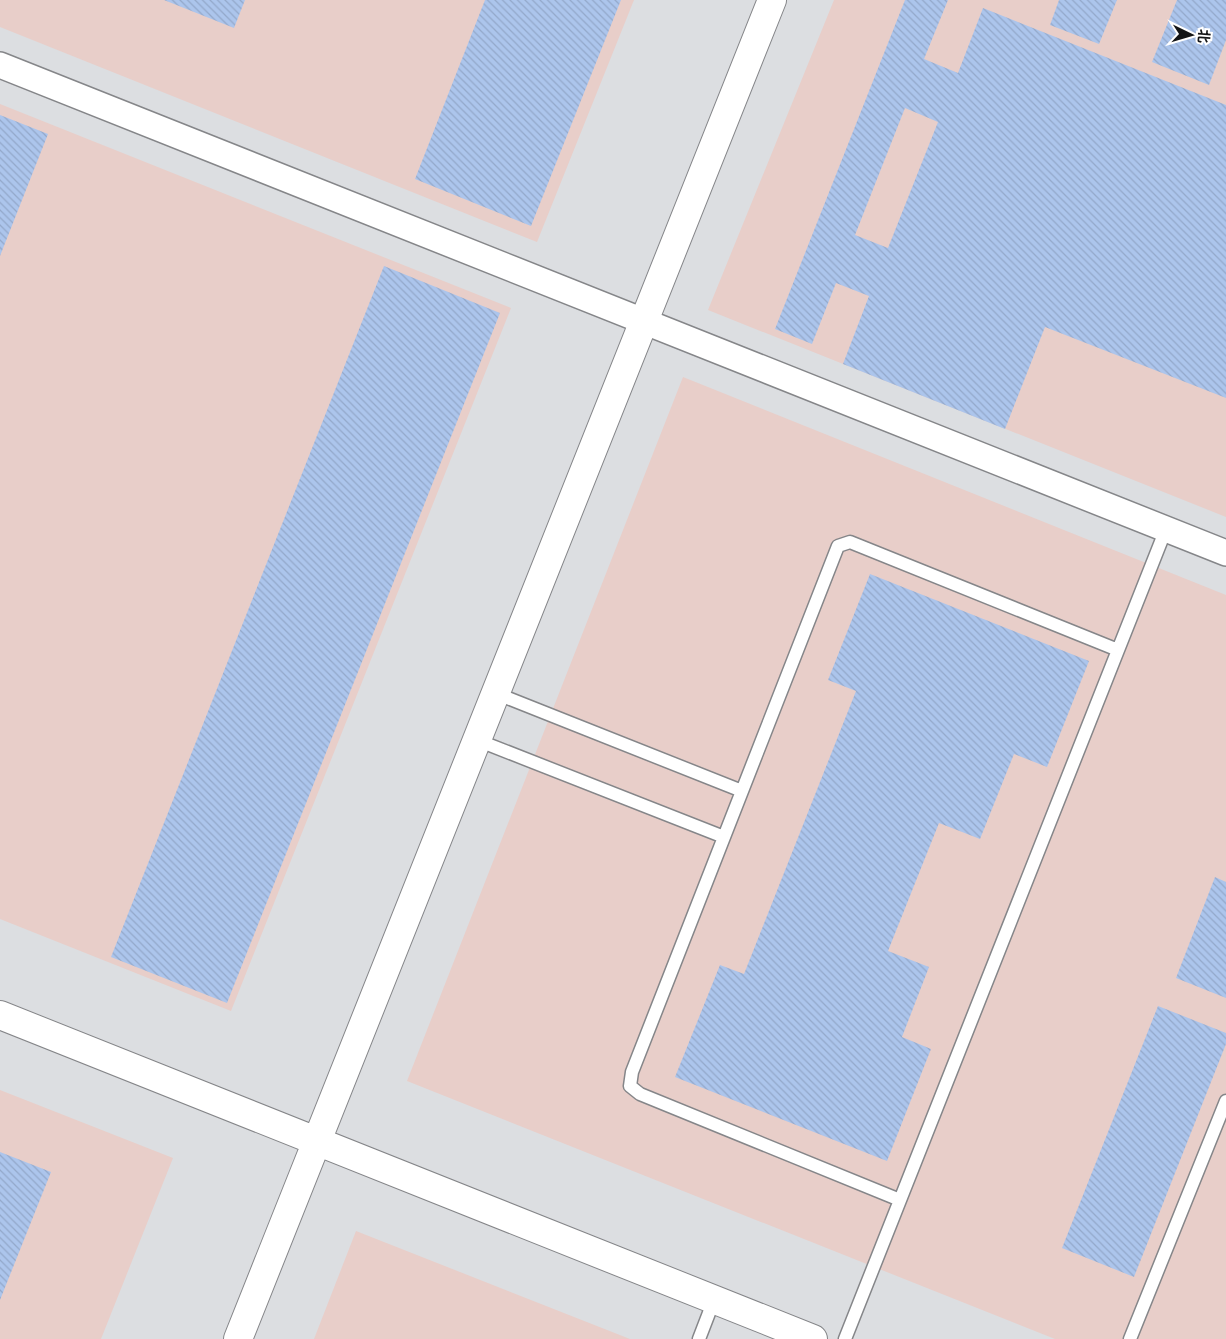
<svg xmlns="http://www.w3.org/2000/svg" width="1226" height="1339" viewBox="0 0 1226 1339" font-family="Quicksand,'Noto Sans SC',sans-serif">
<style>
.industrial{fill:#e8cec9}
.building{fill:url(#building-back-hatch);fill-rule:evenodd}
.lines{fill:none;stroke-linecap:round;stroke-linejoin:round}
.service-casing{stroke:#858689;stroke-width:15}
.minor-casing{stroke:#858689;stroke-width:28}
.tertiary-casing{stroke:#858689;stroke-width:30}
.service{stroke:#fff;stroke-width:12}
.minor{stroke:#fff;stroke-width:25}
.tertiary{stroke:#fff;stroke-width:28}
</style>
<defs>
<pattern id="building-back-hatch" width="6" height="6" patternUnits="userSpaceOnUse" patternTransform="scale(1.25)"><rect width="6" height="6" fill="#acc5ec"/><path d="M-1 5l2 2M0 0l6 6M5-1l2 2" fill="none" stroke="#93a8ca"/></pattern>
</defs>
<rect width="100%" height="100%" fill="#dcdee1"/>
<path class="industrial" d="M0,0H634L537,242L0,27Z
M834,0H1226V517L708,310Z
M0,104L511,308L231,1011L0,919Z
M683,377L1226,595V1339H1055L407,1081Z
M0,1090L173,1158L101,1339H0Z
M356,1231L630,1339H314Z"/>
<path class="building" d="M164,0H245L234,28Z
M485,0H621L531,226L415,179Z
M905,0H948L924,59L958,73L983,8L1226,105V398L1045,327L1005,429L843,364L869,296L836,283L812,344L775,329ZM905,108L938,122L888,248L855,235Z
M1059,0H1117L1099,44L1050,25Z
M1177,0H1226V40L1209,85L1152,62Z
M0,115L48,134L0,256Z
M384,266L500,313L227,1003L111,957Z
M870,574L1089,661L1047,767L1014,754L980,839L939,823L888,951L929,967L902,1037L931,1049L887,1161L675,1077L720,965L744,974L856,691L828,680Z
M1215,877L1226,882V998L1176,978Z
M1158,1006L1226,1033V1044L1134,1277L1062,1248Z
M0,1152L51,1172L0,1300Z"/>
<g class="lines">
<g class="service-casing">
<path id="service" d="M495,693L742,791
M477,740L724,837
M900,1200L640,1094L630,1086L632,1072L838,546L850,542L1118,650
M699,1339L714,1300
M845,1339L1166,529
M1130,1339L1226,1101"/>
</g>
<g class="minor-casing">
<path id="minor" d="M0,65L1226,553"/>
</g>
<g class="tertiary-casing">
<path id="tertiary" d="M0,1015L813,1339
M238,1339L772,0"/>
</g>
<use href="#service" class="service"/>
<use href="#minor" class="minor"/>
<use href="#tertiary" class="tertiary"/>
</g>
<g transform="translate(1191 35) rotate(95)" stroke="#ffffff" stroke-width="4" paint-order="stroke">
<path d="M0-4L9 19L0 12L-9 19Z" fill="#141516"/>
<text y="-8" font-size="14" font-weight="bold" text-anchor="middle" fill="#141516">北</text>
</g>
</svg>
